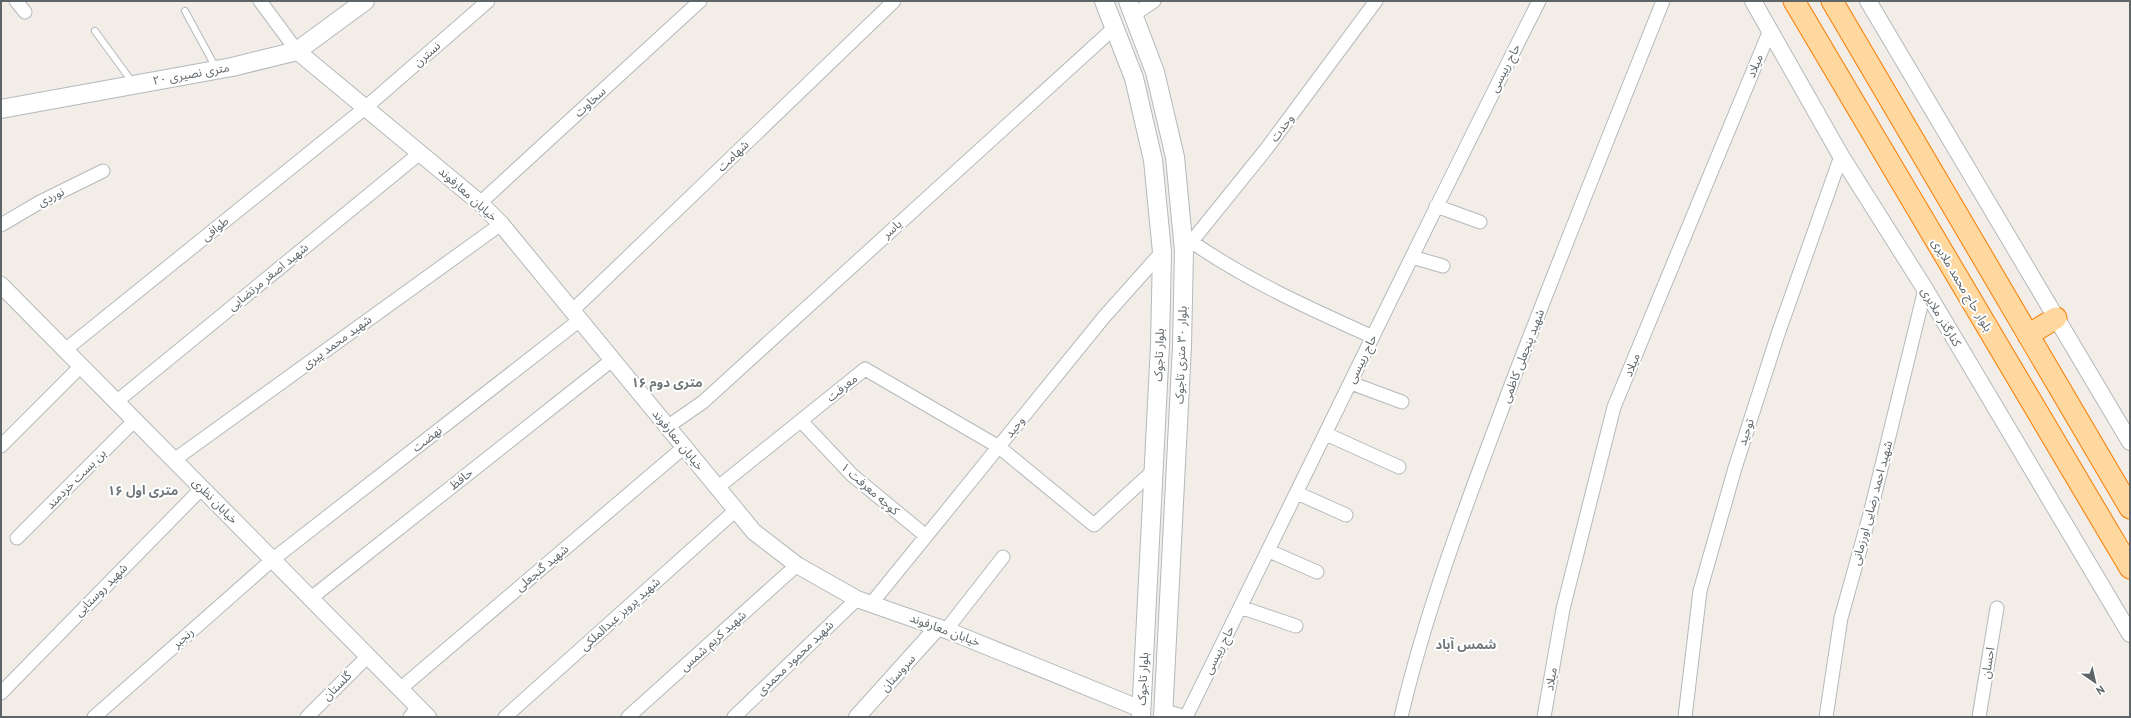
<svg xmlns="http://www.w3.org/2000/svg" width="2131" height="718" viewBox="0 0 2131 718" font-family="'PT Sans','Noto Sans Arabic',sans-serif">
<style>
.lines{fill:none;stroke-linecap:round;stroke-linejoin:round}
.service-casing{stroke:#b5b9bc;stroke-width:8}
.minor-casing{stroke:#b5b9bc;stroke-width:15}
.tertiary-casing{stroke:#b5b9bc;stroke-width:18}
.secondary-casing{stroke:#b3b9bd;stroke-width:20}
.trunk-casing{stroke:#f97c00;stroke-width:23}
.service{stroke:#fff;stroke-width:6}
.minor{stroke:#fff;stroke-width:13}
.tertiary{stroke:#fff;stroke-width:16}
.secondary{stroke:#fff;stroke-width:18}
.trunk{stroke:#ffd8a0;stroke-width:21}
.labels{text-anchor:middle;stroke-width:4;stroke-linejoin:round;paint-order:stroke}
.street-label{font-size:12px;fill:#5e6569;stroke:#fff}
.neighbourhood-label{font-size:13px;font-weight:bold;fill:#6f777b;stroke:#fff}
</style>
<rect width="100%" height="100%" fill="#f2ede7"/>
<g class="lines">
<g class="service-casing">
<path id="service" d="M185,11L216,68
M95,31L133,83"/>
</g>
<g class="minor-casing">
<path id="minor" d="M16,1L25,12
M260,1L297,51
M1133,15L1154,1
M480,203L700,1
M1436,206L1480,222
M1,225L40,202L103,171
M1192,242C1248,281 1311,309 1373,337
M1184,251L1267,148L1376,1
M1412,257L1443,266
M573,310L894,1
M65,350L365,108L488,1
M1351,383L1402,402
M116,402L420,153
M801,421L852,475L926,536
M667,427L703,402L1114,28
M1326,434L1399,467
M1,446L81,366
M174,460L501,224
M717,488L865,369L999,447L1094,525L1153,471
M1297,493L1346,515
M17,538L135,420
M1269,551L1317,572
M311,598L612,360
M871,604L1104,317L1162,252
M1240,607L1296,626
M946,630L1003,557
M400,689L683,448
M1,693L202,488
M94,717L272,560L581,319
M307,717L368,656
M410,717L418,707
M505,717L736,510
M628,717L797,565
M734,717L857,599
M1186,717C1304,479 1419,239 1539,1
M1401,717C1427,606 1468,500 1508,393C1558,262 1611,131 1663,1
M1544,717L1563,609L1614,407L1770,30
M1685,717L1700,591L1735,468L1778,334L1841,156
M1826,717L1841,618L1870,514L1925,289
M1979,717L1997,608"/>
</g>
<g class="tertiary-casing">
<path id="tertiary" d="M1753,1L1841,156L1925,289L2130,634
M1868,1L2130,442
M297,51L480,203L501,224L754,532L797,565L857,599L954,633L1141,709
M1,285L428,717
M1163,712L1180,717
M857,717L938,627"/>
</g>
<g class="secondary-casing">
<path id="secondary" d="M1104,1L1134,78L1153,160L1162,252L1160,345L1141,717
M1128,1L1155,72L1175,157L1184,251L1182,346L1163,717
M1,109L232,67L297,51L365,1"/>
</g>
<g class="trunk-casing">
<path id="trunk" d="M1794,1L2130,568
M1832,1L2130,508
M2028,335L2056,318"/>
</g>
<use href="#service" class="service"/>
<use href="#minor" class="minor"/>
<use href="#tertiary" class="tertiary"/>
<use href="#secondary" class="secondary"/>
<use href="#trunk" class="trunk"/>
</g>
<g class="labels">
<g class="street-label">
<text transform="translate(427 54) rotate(-41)" y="4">نسترن</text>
<text transform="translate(1755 66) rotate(-68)" y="4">میلاد</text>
<text transform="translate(1505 68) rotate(-63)" y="4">حاج رییسی</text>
<text transform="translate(191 74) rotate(-10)" y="4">۲۰ متری نصیری</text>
<text transform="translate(590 102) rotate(-43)" y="4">سخاوت</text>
<text transform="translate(1282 128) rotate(-53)" y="4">وحدت</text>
<text transform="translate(733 156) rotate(-44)" y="4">شهامت</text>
<text transform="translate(468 194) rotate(42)" y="4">خیابان معارفوند</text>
<text transform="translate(51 197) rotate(-27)" y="4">نوردی</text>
<text transform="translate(215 229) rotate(-39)" y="4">طوافی</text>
<text transform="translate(892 229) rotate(-42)" y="4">یاسر</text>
<text transform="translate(268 277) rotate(-39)" y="4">شهید اصغر مرتضایی</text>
<text transform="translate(1962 285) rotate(59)" y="4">بلوار حاج محمد ملایری</text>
<text transform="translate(1941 317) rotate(59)" y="4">کنارگذر ملایری</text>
<text transform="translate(337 342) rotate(-36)" y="4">شهید محمد پیری</text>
<text transform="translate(1159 355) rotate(-88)" y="4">بلوار تاجوک</text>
<text transform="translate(1181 355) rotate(-88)" y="4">بلوار ۳۰ متری تاجوک</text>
<text transform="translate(1523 356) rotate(-69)" y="4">شهید پنجعلی کاظمی</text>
<text transform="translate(1362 359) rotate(-64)" y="4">حاج رییسی</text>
<text transform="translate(1632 365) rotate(-68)" y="4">میلاد</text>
<text transform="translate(842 388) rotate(-39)" y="4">معرفت</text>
<text transform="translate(1015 427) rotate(-51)" y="4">وحید</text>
<text transform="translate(1746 432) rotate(-72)" y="4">توحید</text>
<text transform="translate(427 439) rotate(-38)" y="4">نهضت</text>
<text transform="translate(678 440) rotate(51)" y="4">خیابان معارفوند</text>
<text transform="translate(76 479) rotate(-45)" y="4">بن بست خردمند</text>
<text transform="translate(461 479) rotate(-38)" y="4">حافظ</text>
<text transform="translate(870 489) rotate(41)" y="4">کوچه معرفت ۱</text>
<text transform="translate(215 501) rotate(45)" y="4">خیابان نظری</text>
<text transform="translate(1872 503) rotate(-75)" y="4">شهید احمد رضایی اورزمانی</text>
<text transform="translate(542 568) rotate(-40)" y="4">شهید گنجعلی</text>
<text transform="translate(101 590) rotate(-45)" y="4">شهید روستایی</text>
<text transform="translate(620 614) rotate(-42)" y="4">شهید پرویز عبدالملکی</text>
<text transform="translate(945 630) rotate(20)" y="4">خیابان معارفوند</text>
<text transform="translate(183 638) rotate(-41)" y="4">رنجبر</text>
<text transform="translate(713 641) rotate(-42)" y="4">شهید کریم شمس</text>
<text transform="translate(1219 650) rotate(-63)" y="4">حاج رییسی</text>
<text transform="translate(795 658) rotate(-44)" y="4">شهید محمود محمدی</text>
<text transform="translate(1988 663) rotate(-81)" y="4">احسان</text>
<text transform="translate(898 673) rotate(-48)" y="4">سروستان</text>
<text transform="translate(1143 679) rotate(-87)" y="4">بلوار تاجوک</text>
<text transform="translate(1551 679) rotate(-80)" y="4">میلاد</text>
<text transform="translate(337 686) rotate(-45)" y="4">گلستان</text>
</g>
<g class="neighbourhood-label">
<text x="667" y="387">۱۶ متری دوم</text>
<text x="143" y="495">۱۶ متری اول</text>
<text x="1466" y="649">شمس آباد</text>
</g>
</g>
<rect width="2131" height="718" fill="none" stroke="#5e6569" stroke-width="4"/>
<g transform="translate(2095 682) rotate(146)" stroke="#ffffff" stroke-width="3" paint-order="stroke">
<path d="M0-3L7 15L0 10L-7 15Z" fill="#5e6569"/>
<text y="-6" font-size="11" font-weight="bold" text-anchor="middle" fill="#5e6569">N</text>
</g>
</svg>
